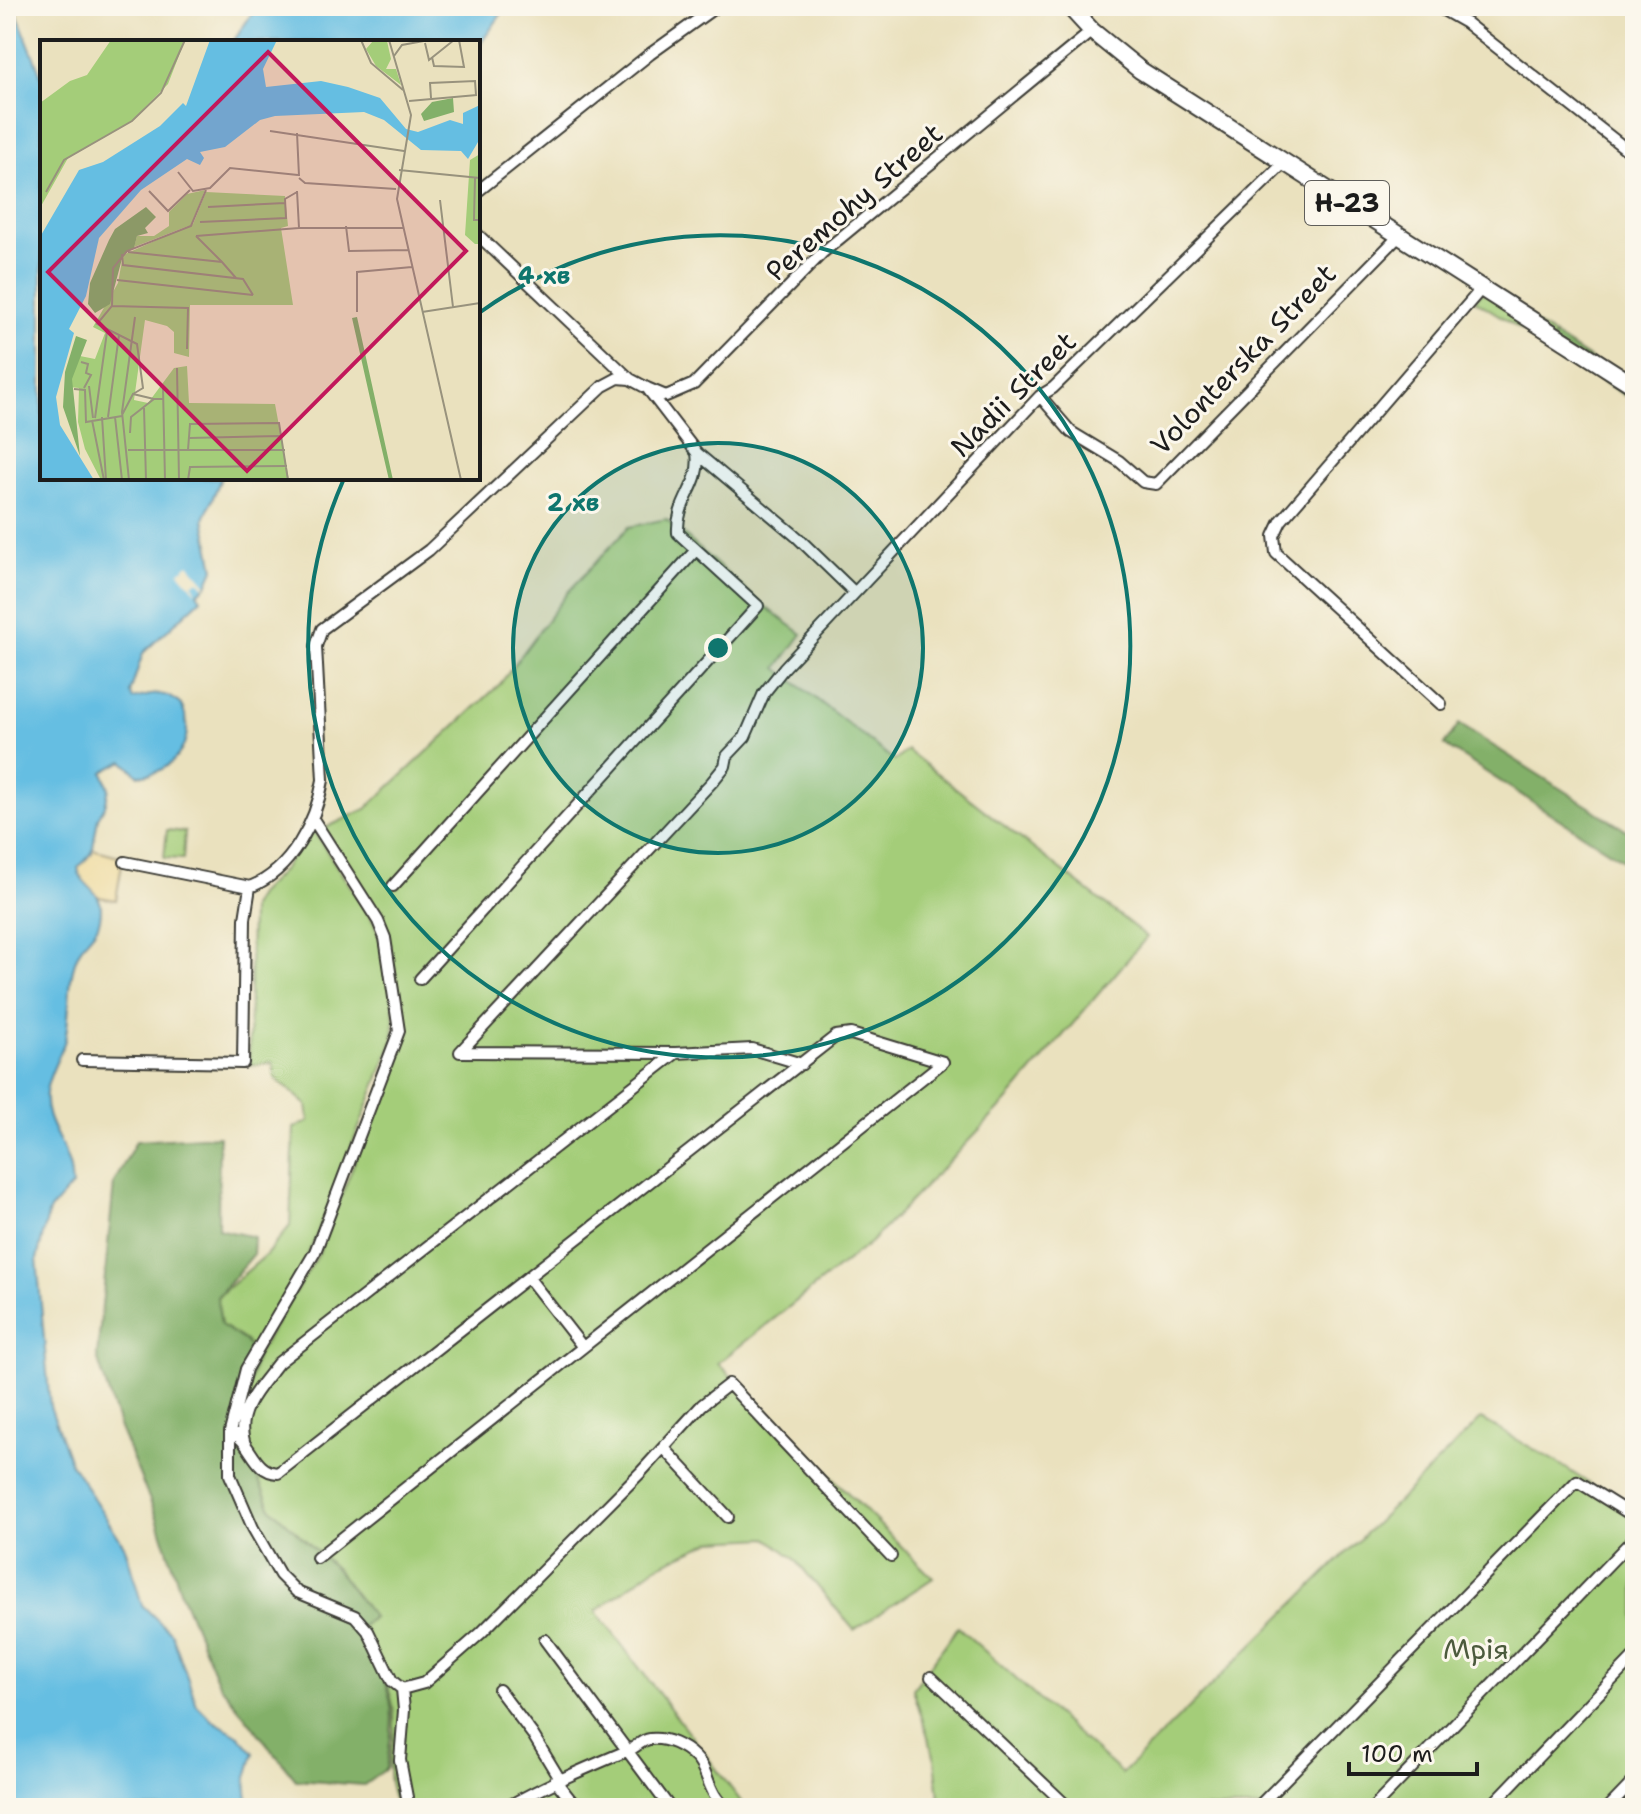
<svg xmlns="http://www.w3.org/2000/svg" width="1641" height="1814" viewBox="0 0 1641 1814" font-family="'Shantell Sans',sans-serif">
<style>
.green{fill:#a4cd79;stroke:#60744a;stroke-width:2}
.forest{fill:#83b069;stroke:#506642;stroke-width:2}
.sand{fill:#eeda9e;stroke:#857b5d;stroke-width:2}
.water{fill:#65bee2;stroke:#406d7f;stroke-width:2}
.pier{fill:#eae1be}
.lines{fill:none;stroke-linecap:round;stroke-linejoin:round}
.minor-casing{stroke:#3b3a34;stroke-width:14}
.primary-casing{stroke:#3b3a34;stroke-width:20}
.minor{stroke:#fff;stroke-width:10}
.primary{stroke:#fff;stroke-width:16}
.ring{fill:none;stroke:#0f766e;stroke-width:4}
.labels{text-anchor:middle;stroke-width:6;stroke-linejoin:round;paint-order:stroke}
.shield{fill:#fbf7ec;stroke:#5f5e5a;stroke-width:2}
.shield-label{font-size:26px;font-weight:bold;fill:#1c1c1c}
.street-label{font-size:28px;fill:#1c1c1c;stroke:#fbf7ec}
.park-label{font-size:28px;fill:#4c5a3d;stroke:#fbf7ec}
.inset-road{fill:none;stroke:#98927d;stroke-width:2}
.view{fill:#c2185b;fill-opacity:0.15;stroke:#c2185b;stroke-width:4}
.inset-edge{fill:none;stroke:#1c1c1c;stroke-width:4}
.centre{fill:#0f766e;stroke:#fbf7ec;stroke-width:4}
.ring-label{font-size:24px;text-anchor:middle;font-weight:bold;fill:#0f766e;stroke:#fbf7ec;stroke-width:6;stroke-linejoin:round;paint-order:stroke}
</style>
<rect width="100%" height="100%" fill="#fbf7ec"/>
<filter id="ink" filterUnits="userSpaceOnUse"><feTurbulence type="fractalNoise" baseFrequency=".0125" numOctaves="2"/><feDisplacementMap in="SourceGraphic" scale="16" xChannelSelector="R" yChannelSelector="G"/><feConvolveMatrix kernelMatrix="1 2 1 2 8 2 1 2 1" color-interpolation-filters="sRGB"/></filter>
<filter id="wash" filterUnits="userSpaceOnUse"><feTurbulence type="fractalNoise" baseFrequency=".006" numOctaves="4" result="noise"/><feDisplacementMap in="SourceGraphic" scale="32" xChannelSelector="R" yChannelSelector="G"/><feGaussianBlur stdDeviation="1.8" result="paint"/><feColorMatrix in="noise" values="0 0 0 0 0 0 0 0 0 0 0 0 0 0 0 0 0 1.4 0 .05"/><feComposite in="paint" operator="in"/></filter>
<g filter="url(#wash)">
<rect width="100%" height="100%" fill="#eae1be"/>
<path class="green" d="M1482,292L1555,336L1546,345L1475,300Z
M666,519L760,603L802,634L777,668L895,761L907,750L1147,937L1006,1102L871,1242L718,1363L933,1578L854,1630L794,1558L767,1538L712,1541L657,1566L596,1611L746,1808H397C380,1763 396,1755 394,1716C393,1684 372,1658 356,1631L373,1617L337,1570L271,1508L237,1433L256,1357L319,1253L402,1040L403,1015L389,937L323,829L366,809L500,684L568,592L629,527Z
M311,827L374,923C388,959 397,1002 393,1041L316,1237L301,1269L250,1352L245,1341L221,1325L217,1297L266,1255L290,1226L294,1128L309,1121L307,1105L275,1078L273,1063L249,1065L251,907L258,895L282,871Z
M167,830L185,832L183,859L164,858Z
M1481,1419L1558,1463L1635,1514V1808H940L935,1759L913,1689L958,1627L1122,1774Z"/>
<path class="forest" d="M1555,336L1635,388V402L1546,345Z
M1459,724L1635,836V868L1444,745Z
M219,1136L218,1229L254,1237L253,1255L217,1297L221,1325L245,1341L256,1357L237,1433L271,1508L337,1570L373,1617L357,1631C393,1694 398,1696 386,1769L364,1785L296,1780L219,1684L182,1596L156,1515L119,1426L97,1357L114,1183L136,1141Z"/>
<path class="sand" d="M92,849L123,857L116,900L99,897L79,877L78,866Z"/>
<path class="water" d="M6,6H14L42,78V478H221L204,519L214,569L207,585L197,593L201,599L143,653L130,693L133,699C152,694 165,689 181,705C199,739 174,775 138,775L123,761L103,772L109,788L105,806L98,818L92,853L78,868C80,885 101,890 101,908C101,933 88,934 80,950C65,979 72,1009 65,1040C60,1057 48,1075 46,1092C43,1120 61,1137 68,1162C71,1169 71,1179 72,1186L49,1211L37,1259L50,1406L70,1462L125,1547L142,1605L172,1634L197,1705L212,1720L239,1736L254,1753L246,1781L249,1808H6Z
M257,6H507L478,47V42H233Z"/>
<path class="pier" d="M189,564L207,585L204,587L198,580L193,584L197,593L179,572Z"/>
</g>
<g filter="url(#ink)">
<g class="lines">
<g class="minor-casing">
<path id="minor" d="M1436,6L1466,23L1635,156
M478,191L650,54L717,6
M478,235L630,379L647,388L697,453L797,537L854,592
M647,388L666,396L694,384L822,253L1092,31
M1040,396L1071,432L1119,461L1143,482L1156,484L1399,236
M1441,704L1276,553L1274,536L1281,521L1482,288
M313,819L378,921L385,938L399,1031L315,1252L246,1369L230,1432V1475L253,1528L280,1575L297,1592L355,1616L368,1631L392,1681L402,1689L404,1710L400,1760L409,1808
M125,862L250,887C291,871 316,822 323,780L316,646L322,629L429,550L603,386L618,378L630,379
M393,886L695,551
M420,979L758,606L678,533C676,499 702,486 697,453
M460,1052L712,782L725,766L727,756L745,737L764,693L784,668L1040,396L1053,388L1284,163
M460,1052L676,1053
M82,1060L243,1063L245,919L250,887
M528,1277L582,1346
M230,1432C252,1440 252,1472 278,1473L836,1036L851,1034L943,1062
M244,1441C235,1410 261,1386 278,1363L676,1053L752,1049L802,1064
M664,1448L728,1517
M317,1558L943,1062
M545,1640L670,1808
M931,1677L1069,1808
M402,1689L424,1683L481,1633L641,1472L702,1405L729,1384L891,1556
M499,1690L533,1735L559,1778
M555,1780L577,1808
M505,1808C546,1785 586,1768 629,1750C637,1747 641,1740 650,1739C666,1737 684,1746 695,1757C710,1771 706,1793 727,1808
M1257,1808L1577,1481L1635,1517
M1373,1808L1635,1537
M1489,1808L1635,1656
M1608,1808L1635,1780"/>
</g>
<g class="primary-casing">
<path id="primary" d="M1069,6L1092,31L1140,70L1635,386"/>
</g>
<use href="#minor" class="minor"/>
<use href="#primary" class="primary"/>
</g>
</g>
<circle cx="718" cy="648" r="205" fill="#0f766e" fill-opacity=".12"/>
<g class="ring">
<circle cx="718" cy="648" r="205"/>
<path d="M479 313A411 411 0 1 1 343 481"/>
</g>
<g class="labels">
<rect class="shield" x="1305" y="181" width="84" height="44" rx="6"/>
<g class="shield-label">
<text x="1347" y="212">Н-23</text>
</g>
<g class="street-label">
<text transform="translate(854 202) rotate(-41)" y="10">Peremohy Street</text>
<text transform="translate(1243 359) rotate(-46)" y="10">Volonterska Street</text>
<text transform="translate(1013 394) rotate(-45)" y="10">Nadii Street</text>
</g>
<g class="park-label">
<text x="1476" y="1659">Мрія</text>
</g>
</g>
<g transform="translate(40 40)">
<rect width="440" height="440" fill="#eae1be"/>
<path d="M71,0H145L128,44L92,81L28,118L0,168V63L30,41L47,35ZM333,1H347L351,19L346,29H356L361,45L336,26L326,9ZM440,114V204H435L425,195L430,120ZM165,150L151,185L94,207L97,196H114L129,186V172L147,154ZM166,152L245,156L248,186L241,188L253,265H150L149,317L134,313V292L127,286L105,280L94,360L108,363L134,328L147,326L149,363L235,364L249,440H61L45,409L38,382L39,348L29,347L31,329L40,316L55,319L65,293L53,287L78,243L83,215L153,184Z" fill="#a4cd79"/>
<path d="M413,58L414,72L384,81L381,74L392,62ZM106,167L116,177L105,188L108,193L97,196L94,208L83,215L70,264L55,273L48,264L50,243L69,200L75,189ZM317,277L353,440H349L332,367L312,278ZM36,296L47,300L32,339L40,416L23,367L25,332Z" fill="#83b069"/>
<path d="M170,0H237L223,29L226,47L281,41L308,47L340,58L366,89L378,92L410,80L423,84V73L440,65L438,102L428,119L421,111L381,110L344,80L324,72L235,76L220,80L185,107L160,112L164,118L160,125L147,119L101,150L59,198L46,256L29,289L34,293L16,357L20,385L54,440H0V197L39,130L63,122L120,86L143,63L146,66Z" fill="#65bee2"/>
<path class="inset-road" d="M321,0L331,23L363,50M349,0L371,75L357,159L421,440M385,3L389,20L414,0M354,16L362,5L389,0M392,17L394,26L424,27L419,0M391,58L390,43L435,41L436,55M369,61L437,55M230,91L364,111M257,93L259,136M359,130L440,138M138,132L153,151L170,148L190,128L258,135M259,138L265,143L356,149M435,138L434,180H440M109,151L128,171L150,150M257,151L259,188M6,152L24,120L92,81L121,53L145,0M400,160L413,267M168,167L245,163M160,182L246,178L245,159L257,152M306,186L309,211L369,210M156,196L259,188H363M156,196L182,222M88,212L182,222L196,238M82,214L83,225L203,239L213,255M77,240L213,255M72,266L148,268L147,309M317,272V232L372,227M382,272L440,263M41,322L48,324L46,333L51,335L44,348M137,328L139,440M49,346L53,378M123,348L125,440M34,349L45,350L46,382L82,376M93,354L103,348L97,304L57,284L72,266L73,228L87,211L151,186L166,150M104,368L106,440M82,375L93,354L114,359M62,377L66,440M68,377L79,295M75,377L82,440M55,378L67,292M52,380L64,440M90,393L91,377L114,359H123M149,398L242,396M88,410H245M148,410L150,384L239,383L248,440M89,440L82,372L95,277M148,440L150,427L247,426"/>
<path class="view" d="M228,12L426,211L207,431L8,232Z"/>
<rect width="440" height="440" class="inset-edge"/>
</g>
<circle cx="718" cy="648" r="12" class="centre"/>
<g class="ring-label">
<text x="544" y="284">4 хв</text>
<text x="573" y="511">2 хв</text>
</g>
<rect width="1641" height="1814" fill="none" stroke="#fbf7ec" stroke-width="32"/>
<path d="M1349 1762v12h128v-12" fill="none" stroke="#1c1c1c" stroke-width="4"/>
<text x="1361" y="1762" font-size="24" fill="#1c1c1c" stroke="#fbf7ec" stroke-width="6" paint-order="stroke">100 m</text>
</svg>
